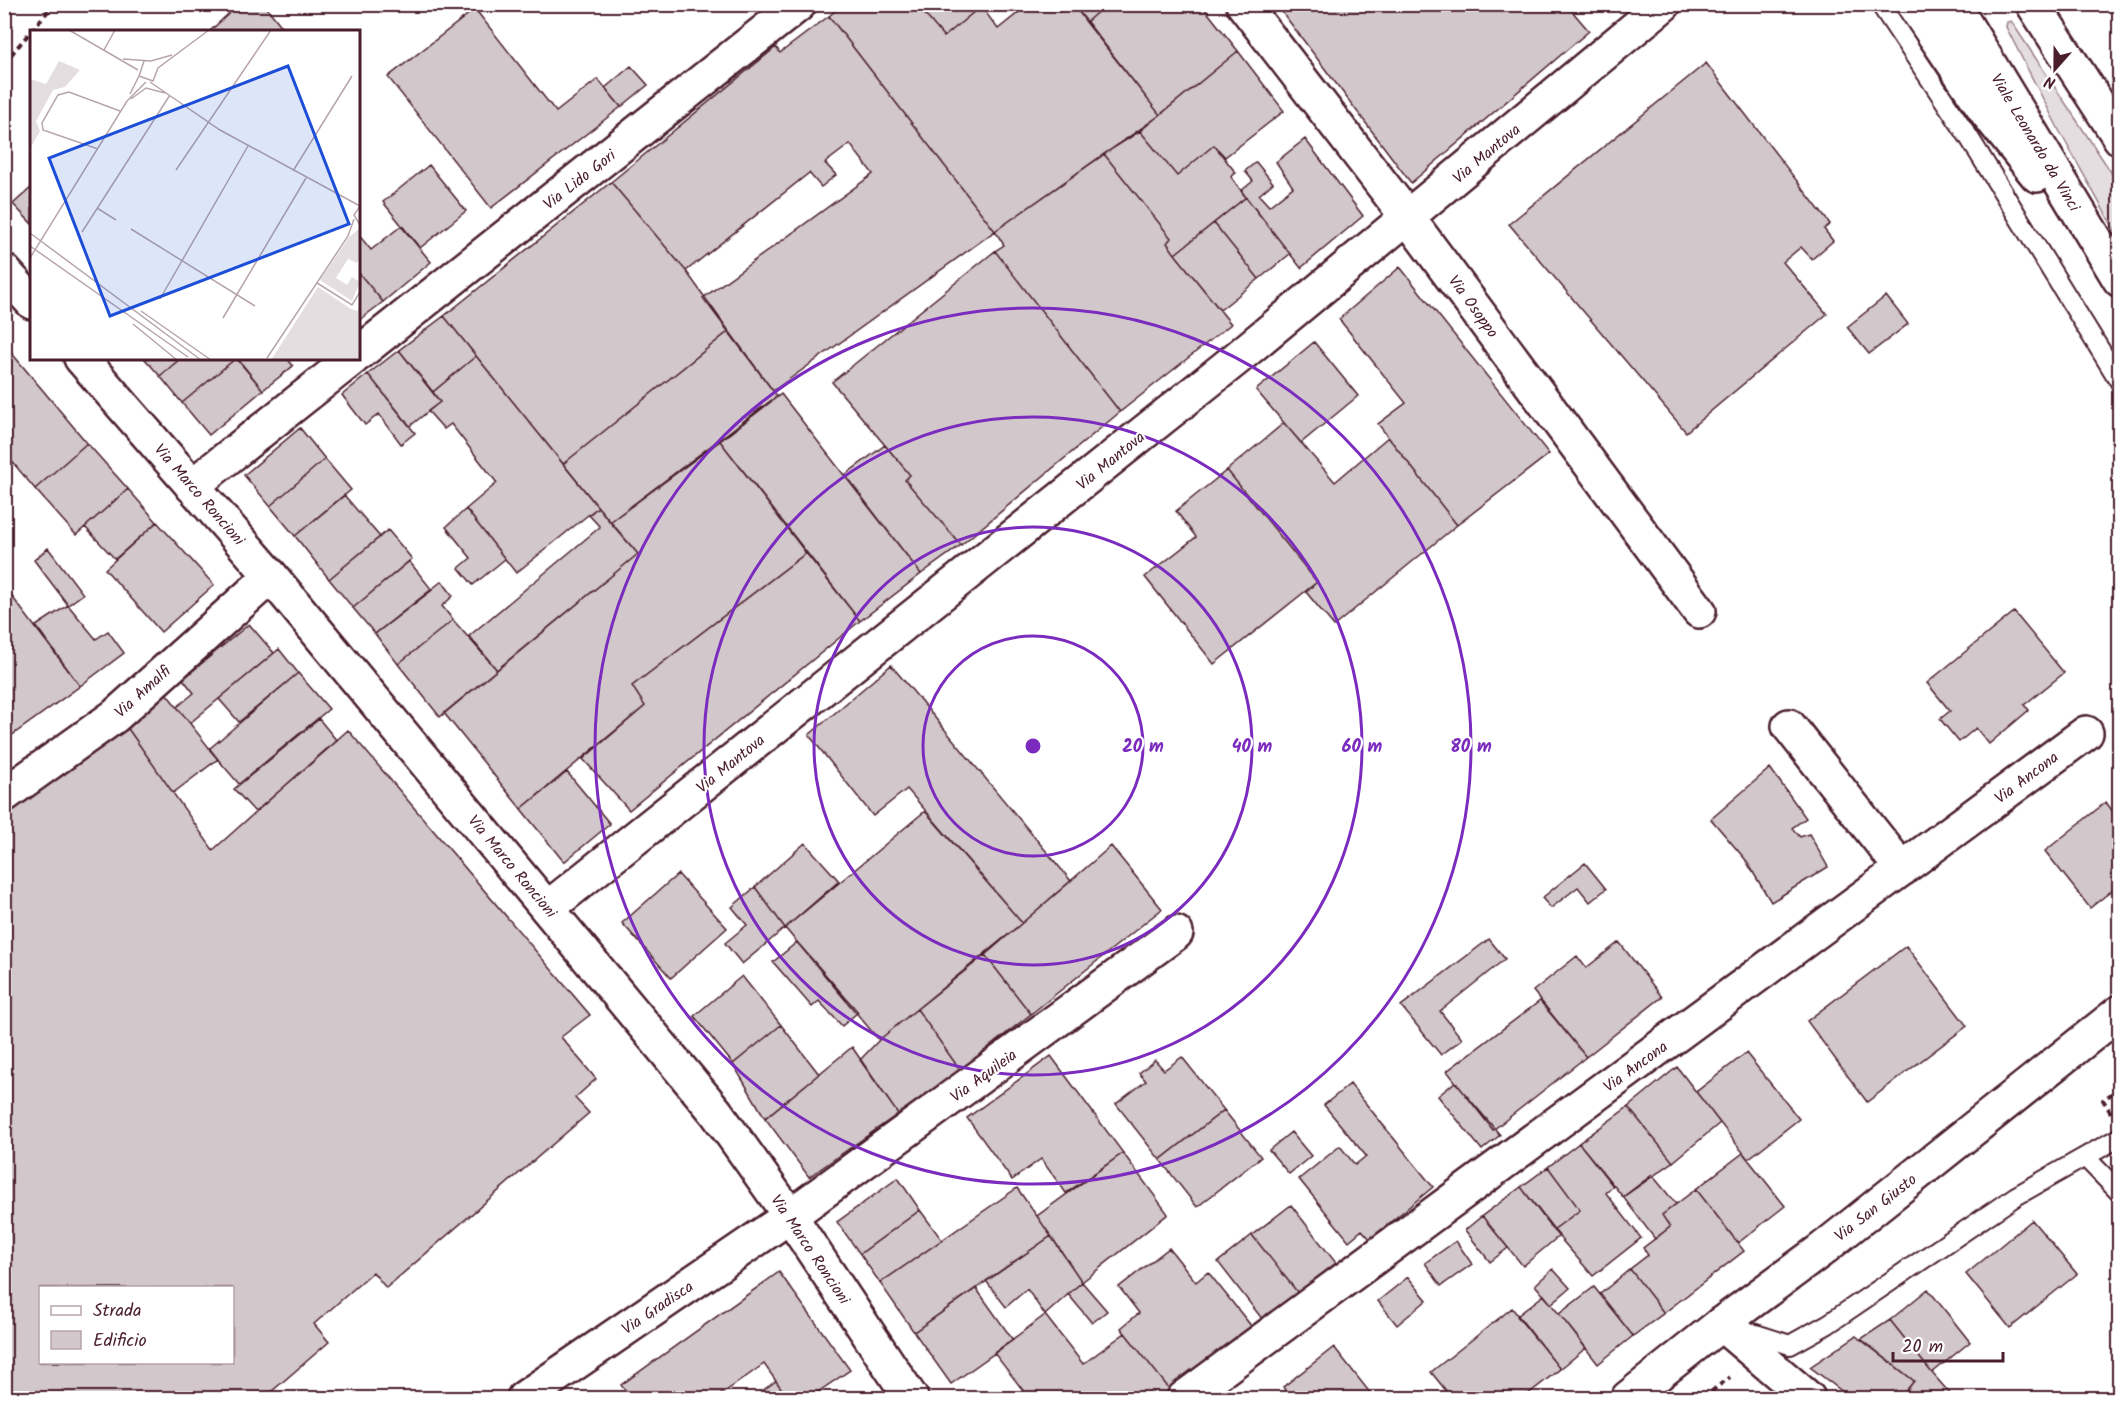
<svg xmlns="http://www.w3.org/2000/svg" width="2124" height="1403" viewBox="0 0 2124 1403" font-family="Kalam,sans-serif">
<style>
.green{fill:#e5dee0;stroke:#987e86;stroke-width:1.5}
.building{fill:#d2c7cb;stroke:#4a1f2b;stroke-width:1.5;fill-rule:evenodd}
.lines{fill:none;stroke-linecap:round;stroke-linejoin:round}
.service-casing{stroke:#4a1f2b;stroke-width:22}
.minor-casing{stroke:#4a1f2b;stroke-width:38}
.tertiary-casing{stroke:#4a1f2b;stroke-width:38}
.trunk-casing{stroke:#4a1f2b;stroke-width:38}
.path{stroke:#4a1f2b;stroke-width:4;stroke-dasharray:6 4.5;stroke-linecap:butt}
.service{stroke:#fff;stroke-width:18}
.minor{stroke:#fff;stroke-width:33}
.tertiary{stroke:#fff;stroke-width:33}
.trunk{stroke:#fff;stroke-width:33}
.ring{fill:none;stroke:#7b2cbf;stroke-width:3}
.labels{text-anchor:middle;stroke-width:4.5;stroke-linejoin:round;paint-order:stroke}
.street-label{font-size:16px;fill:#4a1f2b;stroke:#fff}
.inset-road{fill:none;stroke:#b7a5aa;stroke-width:1.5}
.view{fill:#1d4ed8;fill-opacity:0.15;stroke:#1d4ed8;stroke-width:3}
.inset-edge{fill:none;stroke:#4a1f2b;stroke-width:3}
.centre{fill:#7b2cbf;stroke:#fff;stroke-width:3}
.ring-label{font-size:18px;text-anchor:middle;font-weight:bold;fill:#7b2cbf;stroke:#fff;stroke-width:4.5;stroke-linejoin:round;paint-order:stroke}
</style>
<rect width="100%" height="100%" fill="#fff"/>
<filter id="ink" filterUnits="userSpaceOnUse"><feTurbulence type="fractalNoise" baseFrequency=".0167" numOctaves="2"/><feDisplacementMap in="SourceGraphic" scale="12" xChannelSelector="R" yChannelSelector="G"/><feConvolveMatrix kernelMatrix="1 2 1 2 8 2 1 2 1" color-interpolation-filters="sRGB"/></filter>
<g filter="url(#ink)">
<path class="green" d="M2011,21L2119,184V238L2060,132L2006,27L2007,22Z"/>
<path class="building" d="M239,4H264L286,32H209Z
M843,4H916L944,37L981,6L998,29L1029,4H1054L1060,12L1073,4L1160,115L995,231L829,16Z
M916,4H980L981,6L944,37Z
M1073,4H1107L1086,22Z
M1107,4H1201L1238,51L1160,115L1086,22Z
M1276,4H1566L1589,31L1411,183Z
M475,9L556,112L598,79L621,107L491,208L388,77Z
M829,16L995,231L773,391L703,298L873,174L850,144L825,163L836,175L821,187L809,173L686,271L611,182L776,47L780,53Z
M1238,51L1284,111L1225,157L1214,145L1177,176L1140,131Z
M1706,63L1830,224L1824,229L1833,241L1812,259L1801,247L1783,262L1827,314L1686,432L1509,224Z
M631,66L648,85L621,107L605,88Z
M1140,131L1177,176L1214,145L1236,173L1231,177L1246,197L1175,254L1167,243L1171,238L1104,154Z
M1305,139L1363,216L1301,268L1241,191L1253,181L1245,171L1256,162L1273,183L1259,195L1269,206L1293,187L1276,162Z
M1104,154L1171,238L1167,243L1175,254L1231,324L1120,412L995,251L1004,245L995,231Z
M429,165L466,211L420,248L383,202Z
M611,182L686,271L729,331L563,464L444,316Z
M32,187V224L13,204Z
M1246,197L1290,254L1259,279L1214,223Z
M1214,223L1259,279L1220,310L1175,254Z
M401,226L431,262L383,302L358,272V234L371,250Z
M995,251L1120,412L961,545L905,480L910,475L832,382Z
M1400,267L1549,454L1457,525L1378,424L1406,403L1339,319Z
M358,272L383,302L358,321Z
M1886,296L1908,324L1869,354L1847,327Z
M444,316L476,356L433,392L399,350Z
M729,331L777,396L610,522L563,464Z
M1314,342L1358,396L1301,443L1256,390Z
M4,344L87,443L35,489L4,452Z
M399,350L440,402L410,426L368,374Z
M476,356L598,507L516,573L466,509L497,483L451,424L444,429L428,411L440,402L433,392Z
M144,358H181L160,376Z
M181,358H236L182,403L160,376Z
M236,358L263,390L209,435L182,403Z
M237,358H287L293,366L263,390Z
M368,374L415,433L401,444L379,414L365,425L342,395Z
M781,394L921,574L860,621L720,441Z
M1284,423L1335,482L1388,437L1457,525L1334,626L1306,592L1317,582L1227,470Z
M300,428L325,459L270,506L244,475Z
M720,441L806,553L632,686L645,706L521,809L444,713L638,554L610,522Z
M87,443L128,489L76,535L35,489Z
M885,445L910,475L905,480L961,545L921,574L845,475Z
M325,459L351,490L295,536L270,506Z
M1227,470L1317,582L1214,664L1145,577L1196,537L1176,511Z
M128,489L157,522L115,559L85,527Z
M344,495L380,537L329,579L295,536Z
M598,507L638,554L497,670L469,636L600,527L589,515Z
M466,509L505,559L473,585L459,568L471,558L446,527Z
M157,522L214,585L161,632L105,569Z
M388,530L412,559L353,608L329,579Z
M48,548L83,594L68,605L34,560Z
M806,553L860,621L629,810L583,759L645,706L632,686Z
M409,561L432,590L375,634L353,608Z
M442,581L453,596L442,606L453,620L398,664L375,634Z
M4,586L80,686L4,741Z
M68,605L96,639L108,631L124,653L80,686L36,626Z
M2014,612L2064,673L2024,705L2029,710L1989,744L1976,728L1959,742L1940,719L1950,711L1927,683Z
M453,620L497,670L440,717L398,664Z
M249,624L274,653L190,723L177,707L194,693L183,679Z
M279,649L298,673L239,722L219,699Z
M891,665L1071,881L1022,923L907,789L873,816L809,735Z
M298,673L329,709L239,784L209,749Z
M166,693L218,759L173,793L124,723Z
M319,719L337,741L255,812L234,789Z
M124,723L213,850L348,730L590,1015L561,1037L596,1079L575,1098L589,1113L386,1288L373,1272L314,1324L329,1342L264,1398H4V811ZM40,1288H232V1362H40Z
M1770,768L1806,818L1792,828L1800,837L1809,834L1828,867L1771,902L1745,859L1711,819Z
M567,772L610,824L564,862L521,809Z
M2106,802L2113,812L2120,806V884L2090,908L2045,851Z
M925,811L1022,923L879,1040L785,928Z
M805,843L839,881L785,928L755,887Z
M1111,846L1162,909L1031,1014L985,955Z
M1585,863L1606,889L1590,902L1578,887L1551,908L1542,898Z
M678,874L727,928L671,978L622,923Z
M755,887L785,928L742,964L725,943L747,925L732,907Z
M1489,939L1505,959L1440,1011L1462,1039L1441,1055L1401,1006Z
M797,942L858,1012L842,1026L819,1001L812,1007L773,962Z
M1619,942L1662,997L1586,1057L1533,991L1577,956L1586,968Z
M1906,946L1967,1026L1867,1102L1807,1021Z
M985,955L1031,1014L960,1070L917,1009Z
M742,976L781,1025L733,1064L694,1016Z
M1540,1001L1586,1057L1493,1130L1447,1071Z
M917,1009L960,1070L898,1114L860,1060L879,1040Z
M781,1025L819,1074L765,1118L733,1064Z
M852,1047L898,1114L809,1177L765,1118Z
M1746,1053L1799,1119L1748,1159L1696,1092Z
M1051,1056L1123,1153L1066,1193L1041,1159L1012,1180L967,1118Z
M1182,1057L1224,1110L1160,1160L1116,1104L1146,1081L1139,1073L1155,1060L1164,1070Z
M1677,1067L1720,1123L1673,1162L1628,1107Z
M1455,1082L1500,1135L1482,1150L1438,1096Z
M1350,1084L1433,1187L1370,1239L1362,1230L1349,1241L1299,1179L1340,1146L1355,1165L1366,1156L1324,1105Z
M1628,1107L1673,1162L1623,1197L1579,1143Z
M1224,1110L1261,1157L1197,1207L1160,1160Z
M1291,1132L1311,1156L1289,1174L1269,1150Z
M1579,1143L1613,1186L1606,1193L1641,1238L1593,1276L1553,1230L1580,1210L1548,1167Z
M1123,1153L1168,1214L1082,1282L1037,1216Z
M1743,1153L1785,1206L1738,1243L1696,1189Z
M1548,1167L1580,1210L1553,1230L1521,1187Z
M1652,1175L1676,1204L1662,1215L1670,1227L1655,1239L1623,1197Z
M898,1178L920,1210L860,1254L837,1222Z
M1521,1187L1559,1236L1523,1266L1482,1216Z
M1017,1188L1051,1236L914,1332L880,1283Z
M1696,1189L1744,1251L1664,1313L1630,1269L1648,1255L1643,1248L1670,1227L1662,1215Z
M1291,1205L1336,1263L1298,1293L1252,1235Z
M920,1210L942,1240L880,1283L860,1254Z
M1482,1216L1508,1248L1490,1262L1465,1230Z
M2032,1220L2077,1274L2010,1328L1966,1274Z
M1252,1235L1298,1293L1263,1320L1218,1262Z
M1051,1236L1082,1282L1045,1315L1027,1289L1006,1307L986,1281Z
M1456,1241L1472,1264L1441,1286L1425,1263Z
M1169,1248L1196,1282L1208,1272L1252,1327L1171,1391L1121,1328L1139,1313L1119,1287Z
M1553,1269L1570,1288L1551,1304L1535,1285Z
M1630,1269L1664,1313L1633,1336L1600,1294Z
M779,1272L850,1370L809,1398H788L764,1364L716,1398H631L621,1385Z
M1408,1277L1427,1300L1397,1325L1378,1301Z
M1082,1282L1107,1311L1092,1323L1068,1294Z
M1594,1287L1633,1336L1598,1364L1559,1314Z
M976,1288L1013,1340L951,1384L914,1332Z
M1928,1289L1970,1342L1932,1373L1890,1320Z
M1544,1295L1586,1348L1560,1369L1517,1316Z
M1512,1308L1560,1369L1523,1398H1452L1431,1372Z
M1045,1315L1083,1364L1125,1333L1171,1391L1161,1398H1029L994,1353Z
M1890,1320L1932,1373L1954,1398H1909L1904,1394L1914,1381L1861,1339Z
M1856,1336L1914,1381L1900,1398H1851L1810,1367Z
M1334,1347L1371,1394L1365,1398H1291L1283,1387Z
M776,1381L788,1398H752Z"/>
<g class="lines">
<g class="service-casing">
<path id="service" d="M1880,4L1970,139L2120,382
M2085,1157L2120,1193
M1737,1328L1790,1345L1828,1324L2016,1196L2120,1137"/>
</g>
<g class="minor-casing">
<path id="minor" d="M1243,4L1408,218L1699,611
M358,354L799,4
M192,486L353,358
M1789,726L1902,869
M4,795L115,716L271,576
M549,907L1236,359L1664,4
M1721,1324L1808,1398
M524,1398L790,1216L1176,933
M1184,1398L2086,733"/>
</g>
<g class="tertiary-casing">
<path id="tertiary" d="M4,271L32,302
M81,358L271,576L716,1112L790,1216L911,1398
M1628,1398L1721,1324L1820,1251L2120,1012"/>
</g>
<g class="trunk-casing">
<path id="trunk" d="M1913,4L1988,114L2037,175
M1953,4L2120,280
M2033,4L2120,138"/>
</g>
<path class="path" d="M4,63L54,4
M2111,1113L2103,1100L2120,1088
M1703,1398L1730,1377"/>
<use href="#service" class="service"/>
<use href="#minor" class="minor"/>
<use href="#tertiary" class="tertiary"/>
<use href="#trunk" class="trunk"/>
</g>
</g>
<g class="ring">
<circle cx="1033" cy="746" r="110"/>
<circle cx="1033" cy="746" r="219"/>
<circle cx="1033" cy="746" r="329"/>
<circle cx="1033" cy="746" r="438"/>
</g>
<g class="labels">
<g class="street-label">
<text transform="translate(2036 142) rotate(59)" y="6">Viale Leonardo da Vinci</text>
<text transform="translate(1486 153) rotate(-40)" y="6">Via Mantova</text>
<text transform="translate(579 179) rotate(-38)" y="6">Via Lido Gori</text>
<text transform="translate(1474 306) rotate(54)" y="6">Via Osoppo</text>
<text transform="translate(1110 460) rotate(-39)" y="6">Via Mantova</text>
<text transform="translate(200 494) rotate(49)" y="6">Via Marco Roncioni</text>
<text transform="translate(142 691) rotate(-42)" y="6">Via Amalfi</text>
<text transform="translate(730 763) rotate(-39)" y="6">Via Mantova</text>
<text transform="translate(2026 777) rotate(-37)" y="6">Via Ancona</text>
<text transform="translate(513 866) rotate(50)" y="6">Via Marco Roncioni</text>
<text transform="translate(1635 1066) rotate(-36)" y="6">Via Ancona</text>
<text transform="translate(983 1075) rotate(-36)" y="6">Via Aquileia</text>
<text transform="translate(1875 1207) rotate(-38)" y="6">Via San Giusto</text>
<text transform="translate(811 1249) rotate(56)" y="6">Via Marco Roncioni</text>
<text transform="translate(657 1307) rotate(-34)" y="6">Via Gradisca</text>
</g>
</g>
<g transform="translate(30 30)">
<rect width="330" height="330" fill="#fff"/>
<path d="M29,31L50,40L35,57L23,60L6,91L10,101L0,119V49L16,54ZM330,198V228L327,233L318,229L306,248L317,255L322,247L330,252L322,271L290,250L319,207ZM288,257L321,279L327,281L330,276V330H241Z" fill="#e5dee0"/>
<path class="inset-road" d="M39,0L108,40M74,20L85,0M93,29L121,31L142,25M114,31L109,46L123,51L128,38L179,0M120,52L190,100L330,176M100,64L109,46M101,69L116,58L135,63M68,119L13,100L12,93L28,65L39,62L90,81M146,140L241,0M263,141L322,46M330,176L324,185L330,195M67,178L86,190M101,199L225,276M52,202L140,65M0,203L171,330M0,216L158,327M0,228L97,71L116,52M287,253L322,275L330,262M130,269L218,116M111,281L181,330M193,288L276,148M103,294L147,330M237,328L318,206L324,189"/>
<path class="view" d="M258,36L319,194L80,286L19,128Z"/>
<rect width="330" height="330" class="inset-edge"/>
</g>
<circle cx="1033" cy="746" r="9" class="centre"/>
<g class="ring-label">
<text x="1143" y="752">20 m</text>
<text x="1252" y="752">40 m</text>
<text x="1362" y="752">60 m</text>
<text x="1471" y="752">80 m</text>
</g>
<rect width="2124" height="1403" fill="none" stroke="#fff" stroke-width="24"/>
<rect x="12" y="12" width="2100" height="1379" fill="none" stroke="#4a1f2b" stroke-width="2" filter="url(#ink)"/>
<rect x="39" y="1286" width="195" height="78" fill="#ffffff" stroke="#b7a5aa" stroke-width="1.5"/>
<rect x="51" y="1306" width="30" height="9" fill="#ffffff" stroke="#b7a5aa" stroke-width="1.5"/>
<text x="93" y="1316" font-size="18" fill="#4a1f2b">Strada</text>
<rect x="51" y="1331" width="30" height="18" fill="#d2c7cb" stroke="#b7a5aa" stroke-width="1.5"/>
<text x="93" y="1346" font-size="18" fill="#4a1f2b">Edificio</text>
<g transform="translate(2055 69) rotate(201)" stroke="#ffffff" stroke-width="4.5" paint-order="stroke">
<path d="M0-4.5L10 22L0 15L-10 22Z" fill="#4a1f2b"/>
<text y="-9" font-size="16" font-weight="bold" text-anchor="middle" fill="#4a1f2b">N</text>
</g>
<path d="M1893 1352v9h110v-9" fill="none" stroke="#4a1f2b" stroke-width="3"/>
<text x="1902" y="1352" font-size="18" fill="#4a1f2b" stroke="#ffffff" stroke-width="4.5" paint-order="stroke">20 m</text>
</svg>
